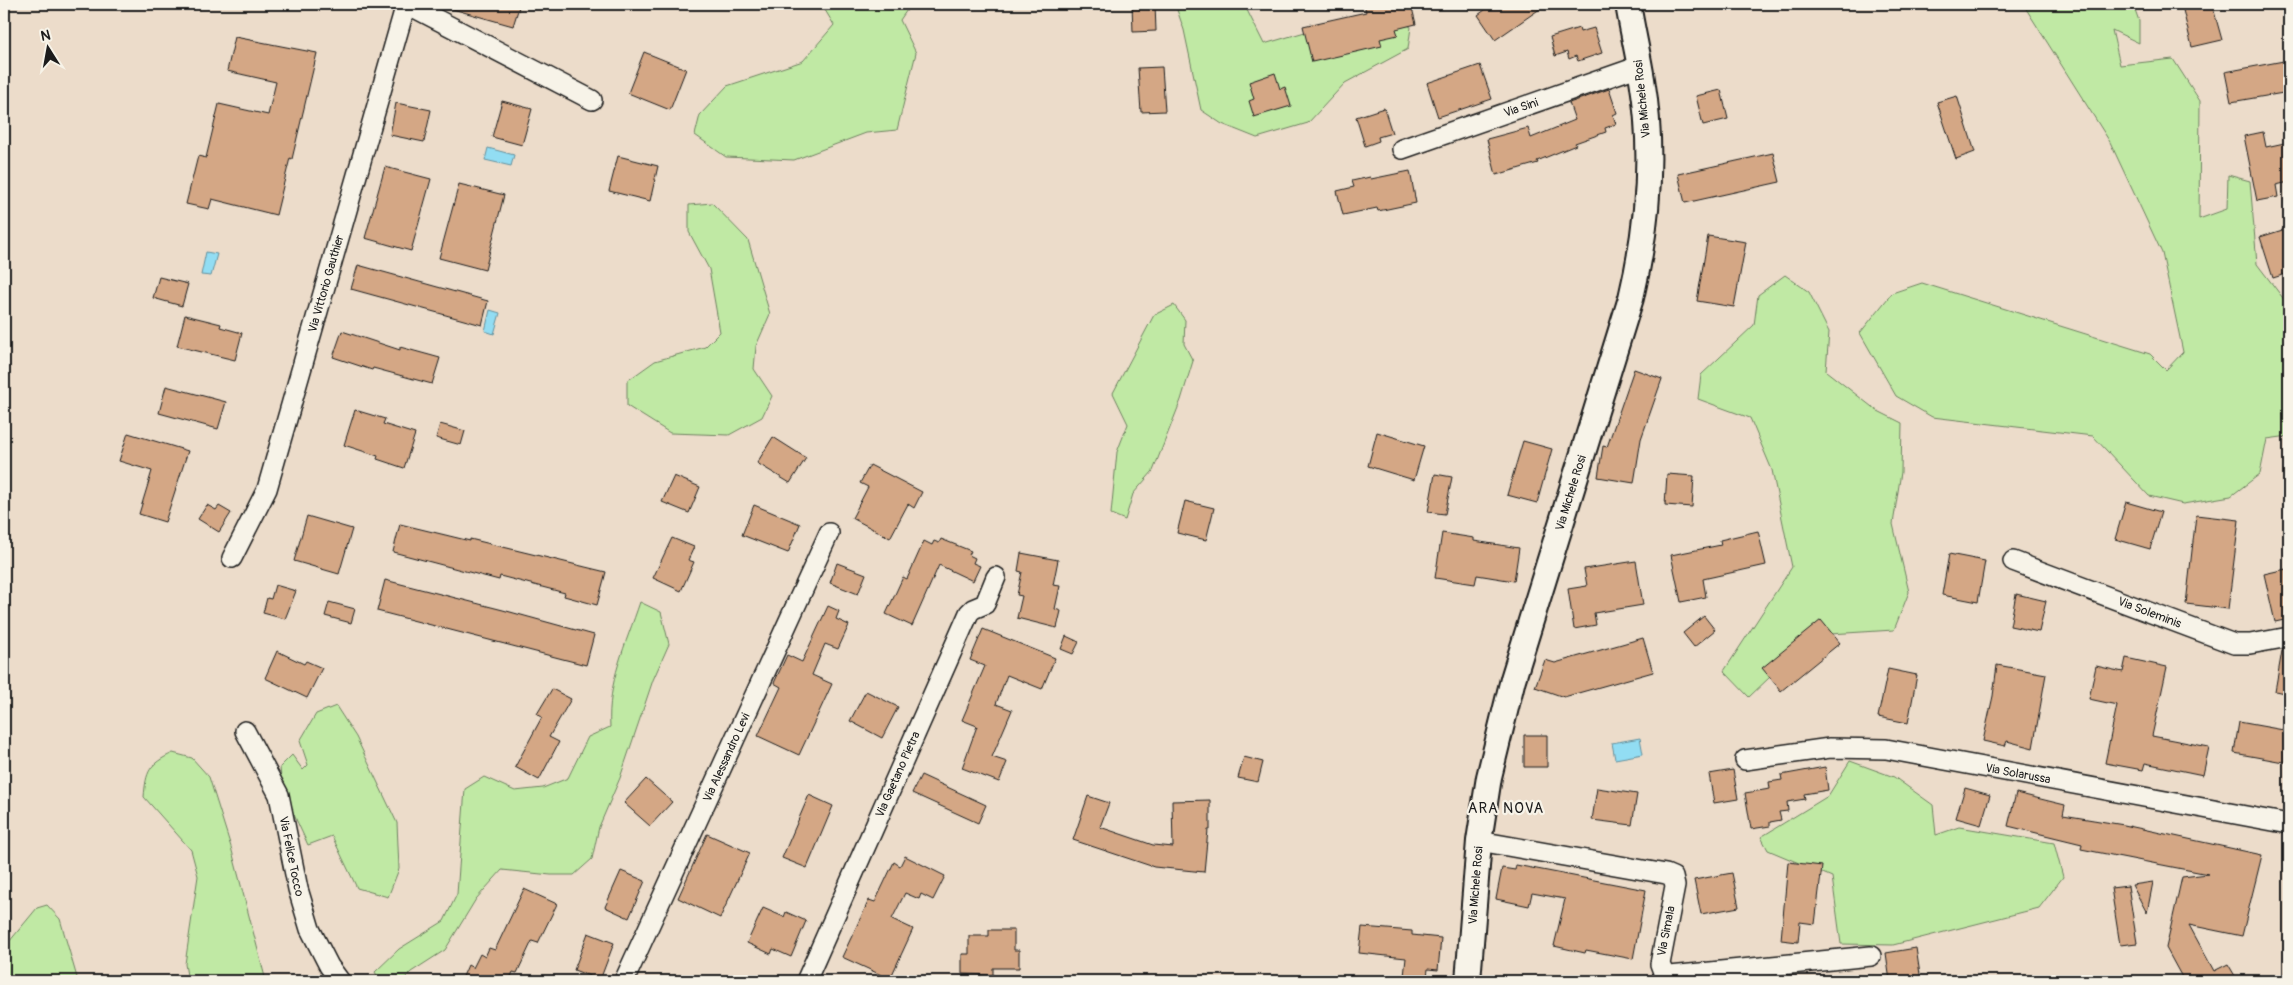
<svg xmlns="http://www.w3.org/2000/svg" width="2293" height="985" viewBox="0 0 2293 985" font-family="Pangolin,sans-serif">
<style>
.green{fill:#c0e9a4;stroke:#6e8260}
.water{fill:#92ddf3;stroke:#63909d}
.building{fill:#d4a785;stroke:#1c1c1c}
.lines{fill:none;stroke-linecap:round;stroke-linejoin:round}
.minor-casing{stroke:#1c1c1c;stroke-width:22}
.tertiary-casing{stroke:#1c1c1c;stroke-width:28}
.minor{stroke:#f7f3e8;stroke-width:19}
.tertiary{stroke:#f7f3e8;stroke-width:24}
.labels{text-anchor:middle;stroke-width:4.5;stroke-linejoin:round;paint-order:stroke}
.street-label{font-size:12px;fill:#1c1c1c;stroke:#f7f3e8}
.quarter-label{font-size:15px;letter-spacing:1px;fill:#1c1c1c;stroke:#f7f3e8}
</style>
<rect width="100%" height="100%" fill="#ecdcca"/>
<filter id="ink" filterUnits="userSpaceOnUse"><feTurbulence type="fractalNoise" baseFrequency=".02" numOctaves="2"/><feDisplacementMap in="SourceGraphic" scale="10" xChannelSelector="R" yChannelSelector="G"/><feConvolveMatrix kernelMatrix="1 2 1 2 8 2 1 2 1" color-interpolation-filters="sRGB"/></filter>
<g filter="url(#ink)">
<path class="green" d="M818,4H911L900,20L916,53L897,130L866,133L794,160L726,157L695,135L700,115L727,86L803,61L834,25L825,10Z
M1175,4H1244L1264,44L1380,10L1411,27L1408,49L1345,83L1308,123L1257,138L1222,124L1201,110L1184,30Z
M2023,4H2133L2139,21V43L2112,30L2120,65L2173,59L2200,101L2199,219L2227,209L2228,175L2250,181L2257,264L2289,306V436L2267,439L2260,474L2231,496L2183,504L2149,496L2093,436L1932,417L1896,396L1860,333L1892,293L1922,283L2150,354L2166,370L2183,352L2162,253L2110,142Z
M712,203L748,240L770,314L756,346L754,369L772,396L762,417L729,435L670,433L627,406V381L655,361L705,347L720,332L709,269L689,232V205Z
M1785,275L1809,292L1829,332L1826,371L1876,410L1902,423L1901,472L1893,524L1909,592L1894,630L1814,635L1749,697L1724,671L1792,567L1772,470L1750,418L1698,399L1701,375L1754,325L1758,295Z
M1174,305L1185,320L1184,344L1193,361L1181,400L1153,471L1133,494L1125,520L1111,514L1117,452L1128,424L1113,393L1154,315Z
M640,602L661,612L669,644L653,680L620,778L599,827L592,859L574,875H551L502,870L476,899L445,950L411,972L402,981H380L375,972L399,949L444,921L457,894L465,789L484,777L515,791L543,788L568,778L588,737L610,727C607,683 626,644 640,602Z
M336,706L356,737L397,823L399,869L388,897L357,888L332,836L308,845L282,789L280,767L292,755L303,770L308,765L300,741L316,714Z
M173,753L192,758L209,777L231,847L266,981H188L185,964L198,876L191,850L144,797C146,771 149,764 173,753Z
M1850,761L1894,777L1933,805L1936,835L1959,827L2054,843L2063,877L2039,908L1893,945L1841,944L1832,877L1768,850L1761,837L1828,796Z
M47,905L60,919L78,981H4V948L37,908Z"/>
<path class="water" d="M488,148L514,155L511,166L485,160Z
M206,252L217,254L211,276L201,275Z
M490,310L500,313L494,334L485,331Z
M1640,738L1643,754L1615,759L1612,743Z"/>
<path class="building" d="M449,4H509L519,7L513,26L449,8Z
M1132,4H1155L1156,31L1133,32Z
M1364,4H1411L1416,24L1396,29L1398,35L1380,39L1382,46L1312,62L1303,26L1366,12Z
M1493,4H1547L1495,40L1478,15Z
M2207,4H2212L2222,40L2192,47L2183,10Z
M1579,28L1580,32L1594,28L1602,53L1578,61L1576,56L1569,59L1567,52L1555,56L1550,37Z
M235,37L317,53L292,159L290,158L276,215L212,199L209,209L186,204L198,156L206,158L219,104L268,115L276,82L227,71Z
M644,52L686,69L670,110L628,93Z
M2289,60V92L2231,102L2225,72Z
M1480,65L1492,99L1438,117L1427,83Z
M1162,67L1165,111L1141,112L1138,68Z
M1275,73L1280,89L1285,87L1291,106L1254,117L1249,101L1254,99L1249,82Z
M1609,89L1617,113L1613,115L1616,124L1605,128L1606,132L1575,143L1576,145L1537,161L1538,163L1496,175L1487,139L1528,128L1531,138L1575,120L1569,103Z
M1721,90L1728,119L1703,125L1696,96Z
M1957,96L1975,152L1956,159L1937,102Z
M502,101L532,109L522,145L492,137Z
M396,103L431,110L424,142L390,135Z
M1384,108L1392,133L1378,137L1379,141L1365,146L1356,117Z
M2263,132L2266,147L2289,142V182L2276,185L2278,197L2257,201L2244,136Z
M1773,153L1780,182L1685,203L1678,174Z
M618,156L658,166L650,201L609,191Z
M385,167L431,179L411,251L365,238Z
M1410,171L1416,203L1378,211L1377,208L1343,215L1337,191L1354,187L1352,181L1370,177L1371,179Z
M459,184L504,195L485,270L439,258Z
M2289,228V273L2273,278L2260,237Z
M1708,236L1746,242L1734,307L1697,301Z
M358,265L488,301L482,325L351,289Z
M159,277L188,284L182,306L153,298Z
M185,315L221,324L220,327L242,333L235,360L177,346Z
M342,331L400,350V347L440,358L432,384L373,368L372,370L333,357Z
M1634,369L1662,379L1641,439L1634,483L1598,477L1603,446L1607,447Z
M166,386L226,402L218,429L159,413Z
M355,410L385,419L383,424L415,434L404,468L377,459L378,456L344,445Z
M440,424L465,431L461,445L436,438Z
M1377,432L1424,446L1414,480L1368,466Z
M128,433L188,451L165,522L139,514L152,471L119,461Z
M773,437L806,458L790,483L757,463Z
M1523,441L1552,449L1537,503L1507,495Z
M870,465L922,492L914,508L908,504L890,538L852,518L868,487L860,483Z
M1435,474L1452,477L1445,514L1428,512Z
M1667,474L1694,476L1692,507L1665,505Z
M674,476L700,487L689,513L662,502Z
M1185,501L1214,508L1206,540L1177,533Z
M2126,502L2161,512L2150,549L2115,539Z
M207,505L216,510L219,506L231,513L219,532L198,519Z
M754,505L800,524L788,553L742,535Z
M2196,515L2239,520L2228,609L2186,604Z
M307,516L352,529L339,574L294,561Z
M400,524L470,541V539L606,572L597,605L564,596L565,593L500,576L499,580L393,552Z
M1758,531L1766,565L1703,579L1706,597L1681,602L1671,555L1721,545L1720,540Z
M1442,533L1474,538V541L1519,548L1514,581L1477,575L1475,584L1435,578Z
M672,538L694,547L688,560L694,562L681,591L653,578Z
M941,539L971,551L969,555L975,558L973,563L980,566L973,581L939,565L912,626L886,614L903,577L907,579L924,541L932,545L934,541L939,543Z
M1021,553L1058,560L1053,585L1060,586L1055,609L1061,611L1057,628L1017,618L1022,596L1017,595L1022,572L1018,571Z
M1949,554L1985,561L1978,602L1942,595Z
M1636,561L1643,605L1594,613L1596,625L1574,629L1568,589L1587,586L1584,569Z
M837,563L866,574L858,594L830,583Z
M2286,569L2289,586V619L2275,622L2264,574Z
M385,580L503,610L594,635L586,665L377,611Z
M275,585L296,591L285,619L263,613L267,598L271,599Z
M2016,594L2046,601L2039,632L2010,626Z
M329,602L355,609L351,623L325,616Z
M828,606L839,611L836,619L849,625L838,649L825,644L812,675L832,684L799,755L758,736L781,687L774,683L787,655L802,662Z
M1704,616L1715,630L1694,647L1683,633Z
M1821,620L1840,643L1781,691L1762,668Z
M983,629L1055,658L1042,689L1007,675L996,704L1012,710L992,757L1007,762L999,782L962,768L977,726L962,720L985,666L970,660Z
M1066,636L1079,642L1073,654L1061,649Z
M1643,638L1653,672L1564,697L1535,687L1545,660L1555,663Z
M277,651L304,664L306,661L322,668L307,698L265,678Z
M2282,651L2289,652V694L2275,691Z
M2126,658L2167,667L2152,736L2209,747L2203,775L2145,763L2143,770L2105,763L2117,705L2089,699L2096,666L2123,672Z
M1997,665L2046,674L2033,748L2007,741L2005,746L1983,741L1993,696Z
M1888,669L1917,675L1908,723L1878,717Z
M552,689L571,699L549,737L559,742L539,780L515,767L542,717L537,714Z
M866,691L898,707L882,738L850,721Z
M2239,722L2289,731V763L2234,753Z
M1524,735H1547V767H1524Z
M1244,757L1263,762L1258,782L1238,778Z
M1825,767L1828,790L1804,794L1805,799L1787,802L1788,811L1779,812L1781,820L1770,822V826L1751,829L1745,793L1770,789L1769,782L1782,780L1781,775Z
M1733,770L1738,799L1714,803L1709,774Z
M921,775L986,805L978,823L912,793Z
M646,779L672,802L650,826L624,803Z
M1597,788L1637,794L1632,825L1592,820Z
M1965,788L1990,795L1981,825L1956,818Z
M2016,793L2065,805L2063,815L2124,825L2262,855L2242,936L2189,925L2214,971L2228,964L2238,981H2184L2166,948L2182,877L2208,874L2081,849L2082,844L2008,826Z
M809,795L833,806L807,868L782,858Z
M1088,796L1109,803L1100,827L1153,845L1173,847L1172,801L1210,800V830H1208L1204,872L1154,867L1073,840Z
M707,834L750,853L720,918L678,898Z
M905,856L945,876L933,900L921,894L919,899L905,893L892,919L913,929L890,979L842,957L869,900L875,902L894,862L900,866Z
M1788,862L1822,866L1815,924L1800,922L1798,942L1781,940Z
M1516,865L1646,890L1633,959L1586,950L1585,953L1554,946L1565,899L1532,893L1529,906L1496,899L1502,868L1515,870Z
M621,871L645,881L629,918L605,907Z
M1732,873L1739,907L1701,914L1694,880Z
M2153,882L2147,913L2132,885Z
M2128,886L2137,943L2120,945L2111,888Z
M524,889L557,904L538,943L532,941L517,973L513,972L509,981H461L468,965L473,968L480,954L485,957L489,948L495,950Z
M763,908L784,917L786,912L806,921L791,957L773,949L771,954L747,943Z
M1362,927L1412,931V935L1441,938L1438,970L1428,969L1427,977L1404,976L1406,958L1359,953Z
M989,930H1014V950H1019V968H993V975L962,974V954H969V936H989Z
M588,933L614,943L600,980L574,970Z
M1916,948L1921,981H1890L1886,953Z"/>
<g class="lines">
<g class="minor-casing">
<g id="minor">
<path d="M407,4L592,100"/>
<path id="s1" d="M1402,149L1640,66"/>
<path id="s2" d="M232,558L267,489L406,4"/>
<path id="s3" d="M2013,561L2234,644H2250L2289,637"/>
<path id="s4" d="M245,731L279,795L298,889L310,929L329,966L340,981"/>
<path id="s5" d="M1745,760L1830,748L1886,749L2289,824"/>
<path d="M1479,841L1666,874L1673,877L1675,886L1660,964L1663,972L1670,976L1871,956"/>
<path id="s6" d="M624,981L829,533"/>
<path id="s7" d="M806,981L969,613L973,609L985,604L996,577"/>
</g>
</g>
<g class="tertiary-casing">
<g id="tertiary">
<path id="s8" d="M1468,981L1479,841L1489,777L1513,679L1631,298C1648,227 1654,151 1642,79C1638,54 1632,29 1628,4"/>
</g>
</g>
<use href="#minor" class="minor"/>
<use href="#tertiary" class="tertiary"/>
</g>
</g>
<g class="labels">
<g class="street-label">
<text transform="translate(1642 99) rotate(-96)" y="4">Via Michele Rosi</text>
<text dy="4" stroke="none"><textPath href="#s1" startOffset="126">Via Sini</textPath></text>
<text dy="4" stroke="none"><textPath href="#s2" startOffset="291">Via Vittorio Gauthier</textPath></text>
<text dy="4" stroke="none"><textPath href="#s8" startOffset="501">Via Michele Rosi</textPath></text>
<text dy="4" stroke="none"><textPath href="#s3" startOffset="146">Via Soleminis</textPath></text>
<text dy="4" stroke="none"><textPath href="#s6" startOffset="246">Via Alessandro Levi</textPath></text>
<text dy="4" stroke="none"><textPath href="#s5" startOffset="276">Via Solarussa</textPath></text>
<text dy="4" stroke="none"><textPath href="#s7" startOffset="226">Via Gaetano Pietra</textPath></text>
<text dy="4" stroke="none"><textPath href="#s4" startOffset="135">Via Felice Tocco</textPath></text>
<text dy="4" stroke="none"><textPath href="#s8" startOffset="96">Via Michele Rosi</textPath></text>
<text transform="translate(1666 931) rotate(-79)" y="4">Via Simala</text>
</g>
<g class="quarter-label">
<text x="1506" y="813">ARA NOVA</text>
</g>
</g>
<rect width="2293" height="985" fill="none" stroke="#f7f3e8" stroke-width="20"/>
<rect x="10" y="10" width="2273" height="965" fill="none" stroke="#1c1c1c" stroke-width="2" filter="url(#ink)"/>
<g transform="translate(48 48) rotate(349)" stroke="#f7f3e8" stroke-width="4" paint-order="stroke">
<path d="M0-4L9 19L0 12L-9 19Z" fill="#1c1c1c"/>
<text y="-8" font-size="14" font-weight="bold" text-anchor="middle" fill="#1c1c1c">N</text>
</g>
</svg>
